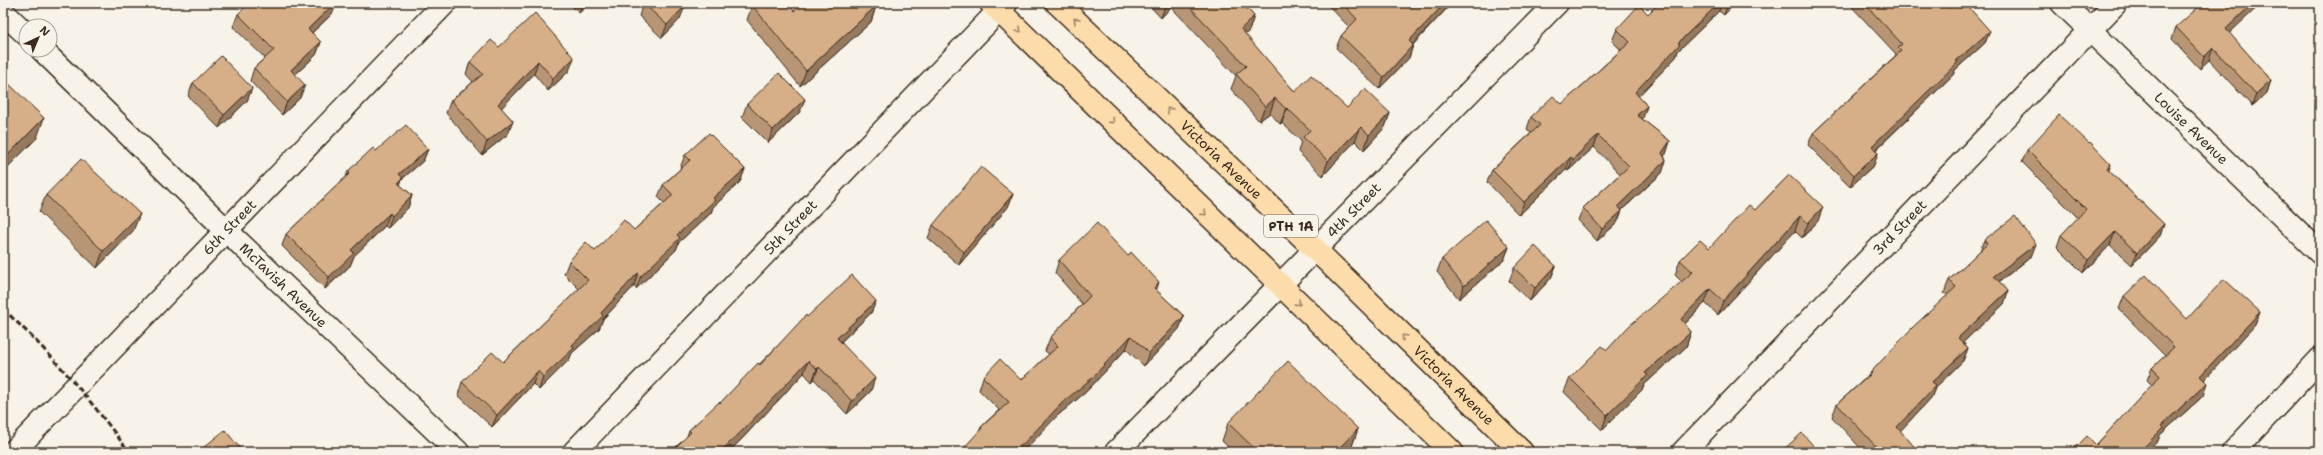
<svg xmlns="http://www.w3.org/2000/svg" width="2323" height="455" viewBox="0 0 2323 455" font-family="'Shantell Sans',sans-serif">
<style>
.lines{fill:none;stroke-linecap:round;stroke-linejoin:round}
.street-casing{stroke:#3b2a1e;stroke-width:25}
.primary-casing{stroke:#3b2a1e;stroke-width:25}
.street{stroke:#f7f3e8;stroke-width:22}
.primary{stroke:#fddcac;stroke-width:22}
.rail{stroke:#3b2a1e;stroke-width:3;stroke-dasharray:6 3;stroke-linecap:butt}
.wall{fill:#b89674;stroke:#3b2a1e}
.shaded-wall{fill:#967a5e;stroke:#3b2a1e}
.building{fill:#d6ae87;stroke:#3b2a1e}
.oneway{stroke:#9c8365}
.labels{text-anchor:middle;stroke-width:3;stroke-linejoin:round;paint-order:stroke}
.shield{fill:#f7f3e8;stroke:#73665b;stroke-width:1}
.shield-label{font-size:13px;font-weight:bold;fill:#3b2a1e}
.street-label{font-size:14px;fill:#3b2a1e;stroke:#f7f3e8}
</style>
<rect width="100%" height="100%" fill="#f7f3e8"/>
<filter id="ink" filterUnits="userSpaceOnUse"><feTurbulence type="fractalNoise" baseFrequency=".025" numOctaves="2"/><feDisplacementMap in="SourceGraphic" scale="8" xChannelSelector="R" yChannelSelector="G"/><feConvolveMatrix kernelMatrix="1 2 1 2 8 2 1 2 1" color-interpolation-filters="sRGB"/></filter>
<g filter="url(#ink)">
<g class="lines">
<g class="street-casing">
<g id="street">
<path id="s1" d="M2062,3L2320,253"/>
<path d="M3,12L26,34"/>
<path id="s2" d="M42,50L227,231L458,452"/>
<path id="s3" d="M13,452L445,3"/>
<path id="s4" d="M574,452L1006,3"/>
<path id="s5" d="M1116,452L1557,3"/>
<path id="s6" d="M1683,452L2116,3"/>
<path d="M2233,452L2320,359"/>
</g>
</g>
<g class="primary-casing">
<g id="primary">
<path d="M991,3L1452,452"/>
<path id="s7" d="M1057,3L1316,250L1522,452"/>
</g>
</g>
<use href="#street" class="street"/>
<use href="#primary" class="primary"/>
<path class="rail" d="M3,309C51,353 91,400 129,452"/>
</g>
<path class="wall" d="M30,3H37L34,7Z
M569,3H590L579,13Z
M643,3L680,19L662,38L639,16Z
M1147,3H1242L1254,16L1249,31L1245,35L1295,92L1347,108L1390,113L1385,127L1364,150L1355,141L1323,176L1298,152L1301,141L1282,123L1280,124L1270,113L1259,121L1231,89L1236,76L1171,7L1161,18Z
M1326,3H1452L1413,45L1409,58L1379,89L1336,48L1341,36L1349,27Z
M1659,3H1736L1724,15L1719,11L1678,51L1676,57L1638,96L1647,106L1642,119L1670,141L1666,154L1664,156L1666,160L1662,173L1622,210L1617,223L1597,241L1578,220L1583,208L1620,174L1594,147L1568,171L1566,170L1519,215L1487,182L1492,170L1531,133L1527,129L1531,117L1562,104L1621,50L1612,41L1617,29L1648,14Z
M1853,3H1898V4L1950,8L1990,31L1985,43L1955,70L1953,75L1876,150L1878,153L1874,165L1850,187L1808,145L1813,133L1895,56L1896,54L1852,7Z
M752,5L794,11L876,6L871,22L800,86L747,20Z
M333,13L312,33L321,42L316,55L295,75L300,98L282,115L250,81L254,68L265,58L233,27L238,14Z
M2176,27L2229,33L2271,80L2267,93L2252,106L2209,60L2200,69L2172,39Z
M499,47L569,71L548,91L534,74L501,108L513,121L508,134L482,155L446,113L451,100L473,82L466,74L470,62Z
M3,78L37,138L3,172Z
M193,83L252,88L247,101L219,128L188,96Z
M747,104L800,112L768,143L742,117Z
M428,149L423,161L402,179L400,185L412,195L408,208L388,228L385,226L354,256L350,266L325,289L282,246L286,234L346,177L348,171L376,151Z
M2027,150L2109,171L2164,224L2160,236L2132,265L2110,245L2083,273L2057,247L2061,235L2078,218L2022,162Z
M685,155L745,169L740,182L713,207L711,213L679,242L676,250L636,289L634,286L603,319L599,329L572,353L569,360L539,390L533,384L492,427L458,395L462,382L503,362L579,289L564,274L569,261L595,251L634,230L664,203L658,197L663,185L681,168H680Z
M1789,175L1818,221L1802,238L1795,231L1718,315L1705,303L1685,324L1691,332L1686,347L1645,384L1642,390L1602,430L1564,392L1570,378L1607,350L1682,282L1675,275L1680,260L1709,248L1755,210Z
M1013,194L1008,207L959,265L928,238L933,225Z
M46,195L133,231L97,268L39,212Z
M1984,240L2031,257L1999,282L2008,291L2004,304L1963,342L1968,348L1963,361L1935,388L1931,398L1900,431L1919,452H1864L1832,417L1837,404L1869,375L1871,372L1947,296L1944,293L1949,280L1980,251Z
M1509,247L1504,260L1459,299L1437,272L1442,259Z
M1059,260L1156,290L1184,316L1179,329L1144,366L1126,349L1087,391L1057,416L979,432L981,427L999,410L979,390L983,377L1021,380L1049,354L1045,351L1050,338L1082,304L1055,273Z
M1556,266L1551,278L1530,301L1509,281L1514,268Z
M2124,296L2187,319L2260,312L2255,325L2204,380L2203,396L2160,435L2158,441L2147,452H2071L2096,445L2152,385L2147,380L2152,368L2165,356L2119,309Z
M876,301L871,313L841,342L871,391L847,414L814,379L812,382L804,373L738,443L728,452H671L687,436L689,430L720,403L807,317Z
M1228,423L1358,429L1352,446L1346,452H1233L1222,441Z"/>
<path class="shaded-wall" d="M335,3H336L333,13L303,41L308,29Z
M583,3H590L579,13Z
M1166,3H1173L1171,7L1161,18Z
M1445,3H1452L1404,53L1409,41Z
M1719,3H1722L1719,11L1678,51L1676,57L1630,105L1635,92L1678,43Z
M1728,3H1736L1724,15Z
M2253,3H2262L2221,41L2226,29Z
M685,6L680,19L662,38L667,25Z
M876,6L871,22L800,86L806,71Z
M1254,16L1249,31L1235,44L1241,29Z
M1990,31L1985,43L1955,70L1953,75L1867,158L1872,146L1956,61Z
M321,42L316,55L286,83L291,70Z
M1413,45L1409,58L1379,89L1384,77Z
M2213,48L2209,60L2200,69L2204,57Z
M574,58L569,71L548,91L553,78Z
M538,61L534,74L493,117L498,104Z
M2271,80L2267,93L2252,106L2256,94Z
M305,85L300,98L282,115L287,102Z
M252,88L247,101L219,128L224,115Z
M1275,98L1270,113L1259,121L1265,107Z
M805,99L800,112L768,143L773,130Z
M1647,106L1643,118L1633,128L1637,115Z
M1287,108L1282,123L1280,124L1286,109Z
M1390,113L1385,127L1364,150L1369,135Z
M44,118L37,138L3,172V163L5,158Z
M513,121L508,134L482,155L487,142Z
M1361,127L1355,141L1323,176L1328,161Z
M1598,135L1594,147L1568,171L1573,159Z
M1670,141L1666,154L1657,165L1662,153Z
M428,149L423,161L402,179L398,191L399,174Z
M1878,153L1874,165L1850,187L1854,175Z
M1571,157L1566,170L1519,215L1524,202Z
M1666,160L1662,173L1613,218L1618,206Z
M2111,164L2107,177V169Z
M745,169L740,182L713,207L711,213L679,242L676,250L636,289L641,276L677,235L713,198Z
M1013,194L1008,207L959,265L964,252Z
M412,195L408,208L388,228L392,216Z
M1823,207L1818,221L1802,238L1808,223Z
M1622,211L1617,223L1597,241L1602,229Z
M390,213L385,226L354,256L350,266L325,289L329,277L351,250Z
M140,214L133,231L97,268L103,251Z
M1800,216L1795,231L1718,315L1723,301Z
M2164,224L2160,236L2132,265L2137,253Z
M2115,232L2110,245L2083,273L2088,260Z
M2036,244L2031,257L1989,289L1994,276Z
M1509,247L1504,260L1459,299L1464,286Z
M1556,266L1551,278L1530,301L1535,288Z
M638,273L634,286L603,319L599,329L572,353L569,360L539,390L543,377L601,313Z
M1159,282L1155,295L1154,288Z
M1710,289L1705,303L1675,334L1681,319Z
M2008,291L2004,304L1954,351L1958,338Z
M876,301L871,313L832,350L837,338Z
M2260,312L2255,325L2196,389L2200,376Z
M1184,316L1179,329L1144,366L1149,353Z
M1691,332L1686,347L1645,384L1642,390L1602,430L1607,415L1645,373Z
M1131,336L1126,349L1087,391L1057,416L1023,452H1014L1062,403Z
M1968,348L1963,361L1935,388L1931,398L1892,440L1897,427L1932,382Z
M808,361L804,373L738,443L728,452H720Z
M819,367L814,379L812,382L817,369Z
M538,371L533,384L492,427L497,415Z
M875,378L871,391L847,414L852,401Z
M2207,383L2203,396L2160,435L2158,441L2147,452H2139L2161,426Z
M1358,429L1352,446L1346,452H1335Z"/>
<path class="building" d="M249,3H335L308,29L321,42L291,70L305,85L287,102L254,68L274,50L238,14Z
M643,3H682L685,6L667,25Z
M754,3H788L794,11L803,3H873L876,6L806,71L752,5Z
M1186,3H1242L1254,16L1241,29L1295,92L1311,75L1347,108L1365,89L1390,113L1369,135L1361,127L1328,161L1303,137L1310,130L1287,108L1286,109L1275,98L1265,107L1236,74L1246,66Z
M1342,3H1445L1409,41L1413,45L1384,77L1341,36L1357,19Z
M1659,3H1719L1678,43L1680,44L1635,92L1647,106L1637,115L1670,141L1662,153L1666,160L1618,206L1622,211L1602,229L1583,208L1629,166L1598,135L1573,159L1571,157L1524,202L1492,170L1540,125L1531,117L1553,96L1562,104L1630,42L1617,29L1639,5L1648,14Z
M1864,3H1898V4L1899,3H1946L1950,8L1956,3H1965L1990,31L1956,61L1958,62L1872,146L1878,153L1854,175L1813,133L1901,51L1898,48L1902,44Z
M2203,3H2253L2226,29L2271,80L2256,94L2213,48L2204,57L2176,27Z
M535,13L574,58L553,78L538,61L498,104L513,121L487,142L451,100L483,74L470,62L491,40L499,47Z
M221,56L252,88L224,115L193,83Z
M779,73L805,99L773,130L747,104Z
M3,78L44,118L5,158L3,156Z
M2059,115L2089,143L2090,142L2111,164L2107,169L2164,224L2137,253L2115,232L2088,260L2061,235L2086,209L2027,150Z
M406,125L428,149L399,174L403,178L398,183L412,195L392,216L390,213L351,250L354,253L329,277L286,234L350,173L348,171L373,148L376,151Z
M709,133L745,169L713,198L715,200L677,235L680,238L641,276L638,273L601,313L603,316L572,345L574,348L543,377L538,371L497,415L462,382L492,352L503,362L588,280L569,261L586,242L595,251L624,220L634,230L673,195L663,185L690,160L685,155Z
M81,159L140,214L103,251L46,195Z
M981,167L1013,194L964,252L933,225Z
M1789,175L1823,207L1808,223L1800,216L1723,301L1710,289L1681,319L1691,332L1645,373L1648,375L1607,415L1570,378L1602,346L1607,350L1629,326L1693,272L1680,260L1700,240L1709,248L1749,205L1755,210Z
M2015,216L2036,244L1994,276L2008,291L1958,338L1968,348L1932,382L1936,385L1897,427L1919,452H1881L1837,404L1872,373L1871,372L1912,328L1956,287L1949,280L1987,244L1984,240Z
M1486,220L1509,247L1464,286L1442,259Z
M1097,223L1128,256L1131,252L1159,282L1154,288L1184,316L1149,353L1131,336L1092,378L1062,403L1027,440L1014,452H960L982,428L981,427L1009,402L983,377L1000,359L1021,380L1058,346L1050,338L1090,296L1059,260Z
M1535,246L1556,266L1535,288L1514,268Z
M852,275L876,301L837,338L875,378L852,401L819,367L817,369L808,361L743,430L720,452H671L691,432L689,430L719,402L720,403L758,363L760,365L806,315L807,317Z
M2146,275L2187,319L2224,279L2260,312L2200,376L2207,383L2161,426L2163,428L2139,452H2071L2087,436L2096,445L2160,376L2152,368L2174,347L2124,296Z
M1288,361L1358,429L1335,452H1258L1228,423Z
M225,430L243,452H200L199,451Z
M1802,433L1819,452H1781Z"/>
<defs><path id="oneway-chevron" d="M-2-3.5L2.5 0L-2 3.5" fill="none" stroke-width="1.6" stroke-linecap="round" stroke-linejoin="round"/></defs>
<g class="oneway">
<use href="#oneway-chevron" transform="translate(1076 20) rotate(-136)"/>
<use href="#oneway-chevron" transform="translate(1019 30) rotate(44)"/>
<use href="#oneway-chevron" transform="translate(1169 110) rotate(-136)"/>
<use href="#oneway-chevron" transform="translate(1112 121) rotate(44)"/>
<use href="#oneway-chevron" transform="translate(1204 213) rotate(44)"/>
<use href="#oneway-chevron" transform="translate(1298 303) rotate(44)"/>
<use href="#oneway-chevron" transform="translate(1404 337) rotate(-136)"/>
</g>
</g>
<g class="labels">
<rect class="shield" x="1264" y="215" width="54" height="22" rx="3"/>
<g class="shield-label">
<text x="1291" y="231">PTH 1A</text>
</g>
<g class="street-label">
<text dy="5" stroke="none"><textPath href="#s1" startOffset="180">Louise Avenue</textPath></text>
<text dy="5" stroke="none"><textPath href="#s7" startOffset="227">Victoria Avenue</textPath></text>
<text dy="5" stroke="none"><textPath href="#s5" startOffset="339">4th Street</textPath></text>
<text dy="5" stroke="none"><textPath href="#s3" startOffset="312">6th Street</textPath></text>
<text dy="5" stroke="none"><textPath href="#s4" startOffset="312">5th Street</textPath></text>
<text dy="5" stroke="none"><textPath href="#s6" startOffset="312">3rd Street</textPath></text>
<text dy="5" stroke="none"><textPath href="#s2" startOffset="337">McTavish Avenue</textPath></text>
<text dy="5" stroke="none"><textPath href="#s7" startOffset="551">Victoria Avenue</textPath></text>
</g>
</g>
<rect width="2323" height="455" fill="none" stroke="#f7f3e8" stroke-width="16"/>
<rect x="8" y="8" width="2307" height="439" fill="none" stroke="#3b2a1e" stroke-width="1.5" filter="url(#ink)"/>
<g transform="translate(38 38) rotate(44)"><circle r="19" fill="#f7f3e8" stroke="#aca397"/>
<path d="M0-3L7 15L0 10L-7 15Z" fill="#3b2a1e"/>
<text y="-6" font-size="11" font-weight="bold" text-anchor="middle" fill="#3b2a1e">N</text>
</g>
</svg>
